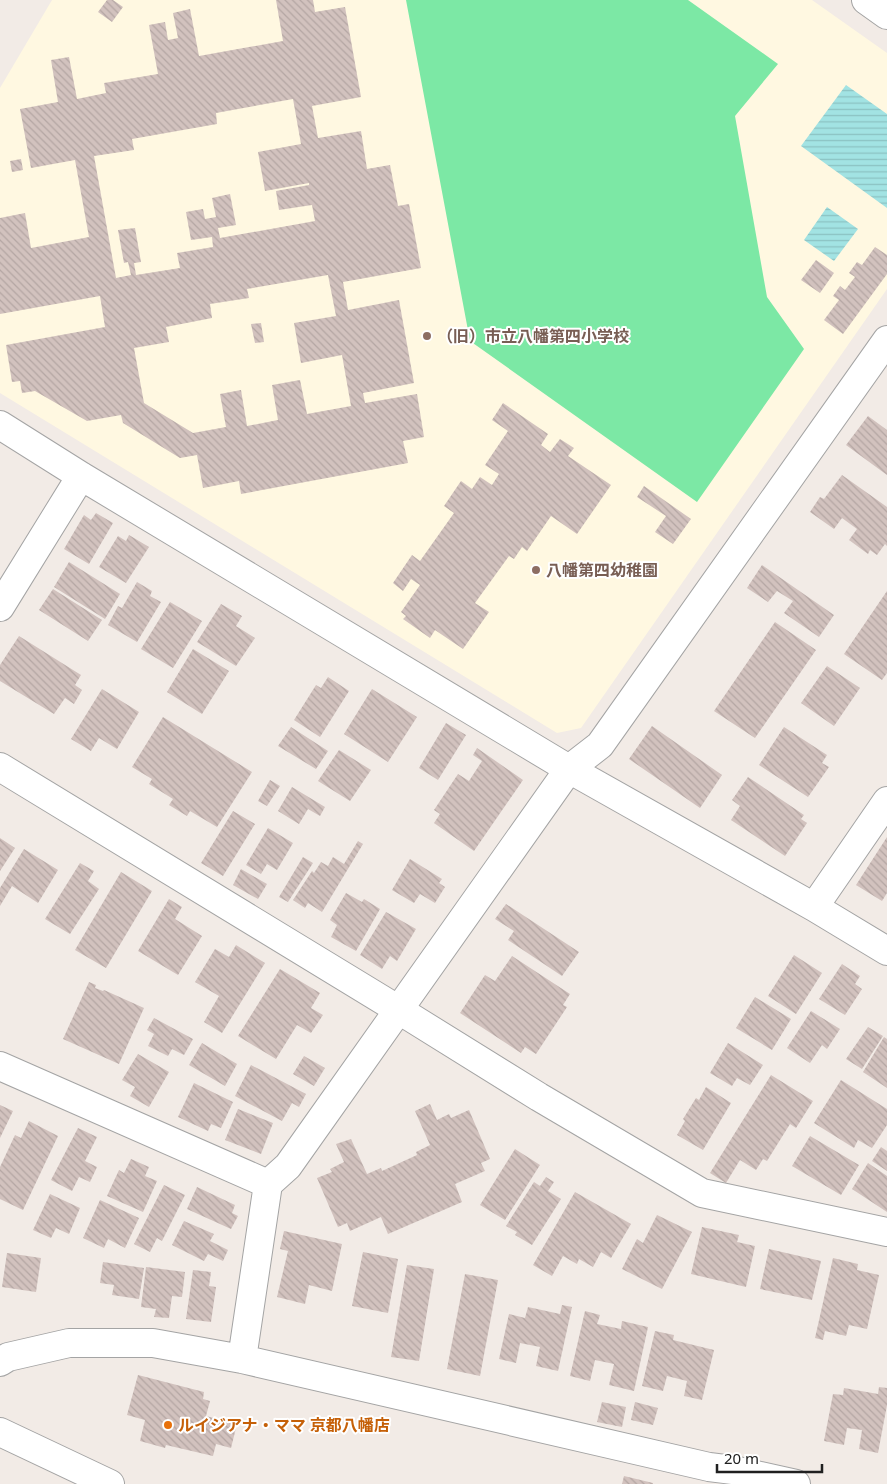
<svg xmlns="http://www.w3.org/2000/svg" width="887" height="1484" viewBox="0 0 887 1484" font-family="'Noto Sans','Noto Sans JP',sans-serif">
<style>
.education{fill:#fff8e1}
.pitch{fill:#7ce8a5}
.water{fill:url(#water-rules)}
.building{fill:url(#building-back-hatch);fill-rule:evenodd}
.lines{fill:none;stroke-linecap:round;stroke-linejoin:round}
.minor-casing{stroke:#a4a4a4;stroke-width:30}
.tertiary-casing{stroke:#a4a4a4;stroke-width:30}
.minor{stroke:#fff;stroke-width:28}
.tertiary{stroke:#fff;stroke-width:28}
.education-dot{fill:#8d6e63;stroke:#fff;stroke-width:2}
.food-dot{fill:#e8710a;stroke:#fff;stroke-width:2}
.labels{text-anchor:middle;stroke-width:4;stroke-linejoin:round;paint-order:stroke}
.education-label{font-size:16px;font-weight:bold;fill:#785e54;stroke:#fff;text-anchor:start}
.food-label{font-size:16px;font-weight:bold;fill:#c56008;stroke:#fff;text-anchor:start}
</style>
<defs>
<pattern id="water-rules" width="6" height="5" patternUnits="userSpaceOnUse" patternTransform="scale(1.25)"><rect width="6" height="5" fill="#a2e3e3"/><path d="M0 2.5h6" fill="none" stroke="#8bc2c2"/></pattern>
<pattern id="building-back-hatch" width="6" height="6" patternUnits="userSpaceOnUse" patternTransform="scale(1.25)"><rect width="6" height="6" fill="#d2c2be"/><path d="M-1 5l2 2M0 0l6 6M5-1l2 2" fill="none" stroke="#b4a6a3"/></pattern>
</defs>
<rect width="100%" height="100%" fill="#f2ebe6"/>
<path class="education" d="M52,0H812L887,53V289L581,728L557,733L0,393V88Z"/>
<path class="pitch" d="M406,0H688L778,64L735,116L767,297L804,349L697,502L470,341Z"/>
<path class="water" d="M846,85L887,114V208L801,146Z
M827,207L858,229L834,261L804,240Z"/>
<path class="building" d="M107,0H113L123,7L112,22L98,12Z
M276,0H313L315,12L345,7L361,97L312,106L318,138L361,131L367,169L390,165L398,206L409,204L421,268L343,282L348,310L399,300L414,383L363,393L365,403L417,394L424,437L403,441L408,463L241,494L239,481L203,488L197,455L180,458L123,423L121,415L87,421L35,391L22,393L20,381L12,382L6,345L105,327L100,296L0,314V218L25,213L31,248L89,237L75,160L31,168L20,109L58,102L51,60L69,57L77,99L106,93L104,83L158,74L149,25L165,22L168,40L178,38L173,13L190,9L199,56L283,41ZM293,99L301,144L258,152L265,191L309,183V185L276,191L279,210L312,205L315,221L220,238L218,228L236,225L230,194L212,198L216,217L205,219L203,209L186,212L191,240L212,237L213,247L177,253L180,268L136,275L134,263L141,262L135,228L118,230L124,263L128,262L131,275L116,278L94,156L134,150L132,139L217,124L216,113ZM328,275L336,316L294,323L301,363L342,355L351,406L307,414L300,380L272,385L278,420L247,426L241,390L220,394L226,427L193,433L144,403L134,348L169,342L166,327L212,318L210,304L249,298L247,289Z
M21,159L23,170L12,172L10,161Z
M875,247L887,255V274L843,334L824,320L839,300L833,296L840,286L845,290L855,277L849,273L857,262L862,265Z
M816,260L834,273L820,293L801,280Z
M261,323L264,342L255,343L251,324Z
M503,403L548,434L541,445L550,452L560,439L574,448L568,456L611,485L577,534L551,516L527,551L522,547L514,559L509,556L475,603L489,612L463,649L435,630L430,638L403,619L406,616L401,612L420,585L411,579L403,591L393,583L412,555L420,561L454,513L444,506L461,481L472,489L480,477L492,485L499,474L485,465L508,431L492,420Z
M868,416L887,430V475L846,445Z
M842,475L887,507V546L885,544L877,555L870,550L868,554L849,540L857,529L842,518L834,529L810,512L820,497L824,499Z
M644,486L691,519L673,544L655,532L666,516L637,497Z
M96,513L113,523L89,564L64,549L84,515L91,520Z
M129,535L149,547L126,583L99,567L118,536L126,541Z
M69,562L120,594L105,619L54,587Z
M762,565L834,615L819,637L784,613L793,601L777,591L768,602L747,588Z
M137,582L152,591L150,596L161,602L137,642L108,625L118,606L122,608Z
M53,589L102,620L88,641L39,610Z
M887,591V673L882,680L844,654Z
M170,602L202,621L173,668L141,649Z
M221,604L242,616L236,626L255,638L236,666L197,642Z
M775,622L816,650L755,738L714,711Z
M19,636L81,675L75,685L82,690L74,704L65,698L54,714L0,681V665Z
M193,649L229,671L202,714L167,692Z
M827,666L860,688L834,726L801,703Z
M328,677L349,691L320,737L294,720L316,685L321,688Z
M102,689L139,712L117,749L99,738L91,751L71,739Z
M372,689L417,717L388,762L344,734Z
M163,717L252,772L217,827L190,811L187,816L169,805L173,799L149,784L152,779L132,767Z
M446,723L466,735L438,780L419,768Z
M652,726L722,775L700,808L629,759Z
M291,727L328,751L316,769L278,746Z
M784,727L827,755L822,763L829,767L808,797L759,765Z
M477,748L523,780L474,851L434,823L440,814L434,810L458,774L469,781L482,761L473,755Z
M339,750L371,770L350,801L318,781Z
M748,777L804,815L801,819L807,823L785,856L731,820L740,806L732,800Z
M270,780L280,786L267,806L258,801Z
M292,787L325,807L320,816L308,809L299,824L278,811Z
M233,811L255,824L223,876L201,863Z
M268,828L293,843L277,870L267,864L261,874L246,865Z
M887,837V893L882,901L856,885Z
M0,838L15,848L0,871Z
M358,841L363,844L322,912L308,903L305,908L293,900L312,871L314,873L321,862L328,866L333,857L344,864Z
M24,849L58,870L38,903L12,886L0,906V888Z
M303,857L313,863L288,902L279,897Z
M410,859L442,879L439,883L445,887L435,903L420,894L414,903L392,890Z
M80,863L94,871L88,881L99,889L70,934L45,919Z
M241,869L267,884L258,899L233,885Z
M121,872L152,891L106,968L75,950Z
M346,893L362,902L364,899L380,909L356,951L331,937L337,925L330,920Z
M169,899L182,907L175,919L202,936L178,975L138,951Z
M506,904L579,952L562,976L508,940L514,931L495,919Z
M386,912L416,929L397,961L390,956L382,969L360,955Z
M236,945L265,963L222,1033L204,1022L219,996L195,982L215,949L229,957Z
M794,955L822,973L796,1014L768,996Z
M512,956L570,994L563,1005L567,1007L536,1054L525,1047L521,1053L460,1013L485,975L495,981Z
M842,964L860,976L855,984L862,989L845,1015L819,999Z
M280,969L320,993L311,1008L323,1015L311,1033L297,1025L276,1059L238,1036Z
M89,982L96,985L95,988L103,991L104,990L144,1008L119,1064L63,1039Z
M755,997L791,1019L772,1050L736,1028Z
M811,1011L840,1029L827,1049L822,1045L810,1063L787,1048Z
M154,1018L193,1039L184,1055L172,1049L168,1056L148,1046L154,1034L147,1030Z
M868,1027L883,1036L862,1069L846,1059Z
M884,1037L887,1039V1088L863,1072Z
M202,1043L237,1064L225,1086L189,1065Z
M728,1043L763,1065L750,1085L737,1078L732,1086L710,1073Z
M138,1054L169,1072L149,1107L130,1096L135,1087L122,1080Z
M304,1056L325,1068L314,1086L293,1074Z
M251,1065L306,1094L299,1107L292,1103L282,1121L235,1096Z
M771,1075L813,1101L796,1128L790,1124L767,1161L763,1159L756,1170L740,1160L726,1183L710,1173Z
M841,1080L887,1109V1125L872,1148L858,1140L854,1148L814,1123Z
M194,1083L233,1102L221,1128L211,1124L208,1131L178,1117Z
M706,1087L731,1103L703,1150L677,1135L685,1121L683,1119L696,1098L699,1100Z
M430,1104L437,1120L449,1114L451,1118L469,1110L490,1159L481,1163L485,1171L455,1184L462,1202L388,1234L381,1217L350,1231L347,1223L338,1227L317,1178L332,1172L330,1169L344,1162L336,1144L351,1139L367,1174L381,1168L382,1171L417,1155L416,1152L430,1145L415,1111Z
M0,1105L13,1111L0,1138Z
M238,1109L273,1123L261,1154L225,1140Z
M29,1121L58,1136L23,1210L0,1199V1167L15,1135L21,1138Z
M78,1128L97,1137L85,1161L97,1167L90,1182L79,1177L72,1191L51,1180Z
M810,1136L859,1165L841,1195L792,1166Z
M881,1147L887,1151V1171L872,1161Z
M515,1149L540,1165L505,1220L480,1205Z
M131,1159L149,1167L145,1176L157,1181L143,1212L107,1196L119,1170L124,1173Z
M868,1163L887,1176V1212L852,1189Z
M546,1177L554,1182L548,1191L561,1199L532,1245L515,1235L517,1232L506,1226L534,1182L540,1186Z
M164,1185L185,1195L162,1241L157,1238L150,1252L134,1244Z
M197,1187L235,1205L232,1213L238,1216L231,1229L187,1209Z
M575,1192L631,1224L611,1258L601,1252L593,1267L579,1259L577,1264L563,1256L552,1276L533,1265Z
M50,1194L80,1208L69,1234L56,1228L51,1238L33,1230Z
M100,1200L139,1218L125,1248L108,1239L104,1248L83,1238Z
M657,1215L692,1232L662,1289L622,1269L637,1239L643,1243Z
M184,1221L214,1234L210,1241L228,1250L223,1261L208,1254L204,1261L172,1245Z
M702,1227L739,1235L737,1242L755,1246L746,1287L691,1274Z
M284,1231L342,1244L332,1291L309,1285L305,1304L277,1297L288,1251L280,1249Z
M769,1249L821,1261L812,1300L760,1289Z
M363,1252L398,1259L388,1313L352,1306Z
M7,1253L41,1258L36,1292L2,1287Z
M833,1258L858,1264L857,1270L879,1275L867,1329L849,1325L846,1336L825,1331L823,1340L815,1338Z
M103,1262L144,1268L139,1299L112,1295L114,1285L100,1283Z
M407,1265L434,1269L419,1361L391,1357Z
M146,1267L185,1272L182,1297L172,1296L169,1318L154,1317L156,1309L141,1307Z
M193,1270L211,1272L209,1286L216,1287L211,1322L186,1319Z
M465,1274L498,1280L480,1376L447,1369Z
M562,1305L572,1307L558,1371L536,1366L540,1347L520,1343L516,1363L499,1359L509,1314L525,1318L528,1307L560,1314Z
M585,1311L600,1315L597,1324L621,1329L622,1321L648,1327L634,1391L609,1385L614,1364L595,1360L590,1381L570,1376Z
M655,1331L674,1335L673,1340L714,1350L702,1400L684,1396L687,1381L667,1376L663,1391L642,1386Z
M138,1375L204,1392L203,1399L210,1401L206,1416L237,1424L231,1448L216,1444L213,1456L166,1445L165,1448L140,1441L145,1420L127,1415Z
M879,1387L887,1388V1405L878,1453L859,1449L862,1430L847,1428L844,1445L824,1441L833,1394L843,1395L844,1388L878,1394Z
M602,1402L626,1407L622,1427L597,1422Z
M635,1402L658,1408L653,1425L631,1420Z
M624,1476L653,1483V1484H622Z"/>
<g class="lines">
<g class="minor-casing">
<path id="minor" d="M866,0L887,15
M0,425L81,476L569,769L814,907L887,951
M0,607L81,476
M0,767L399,1010L539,1097L702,1193L887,1232
M814,907L887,801
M0,1066L268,1184
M242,1359L268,1184L288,1166L569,769L600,745L887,340
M0,1362L8,1357L69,1343H153L242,1359L709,1467L733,1470L796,1484"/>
</g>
<g class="tertiary-casing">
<path id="tertiary" d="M0,1432L110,1484"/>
</g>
<use href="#minor" class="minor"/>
<use href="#tertiary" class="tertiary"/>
</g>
<g class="education-dot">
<circle cx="427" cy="336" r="5"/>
<circle cx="536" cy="570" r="5"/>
</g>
<circle class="food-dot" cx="168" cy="1425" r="5"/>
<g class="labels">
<g class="education-label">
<text x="437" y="342">（旧）市立八幡第四小学校</text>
<text x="546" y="576">八幡第四幼稚園</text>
</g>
<g class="food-label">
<text x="178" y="1431">ルイジアナ・ママ 京都八幡店</text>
</g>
</g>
<path d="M717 1464v8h105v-8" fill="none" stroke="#202020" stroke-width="2.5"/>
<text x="724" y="1464" font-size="15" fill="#202020" stroke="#ffffff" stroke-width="4" paint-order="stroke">20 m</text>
</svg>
